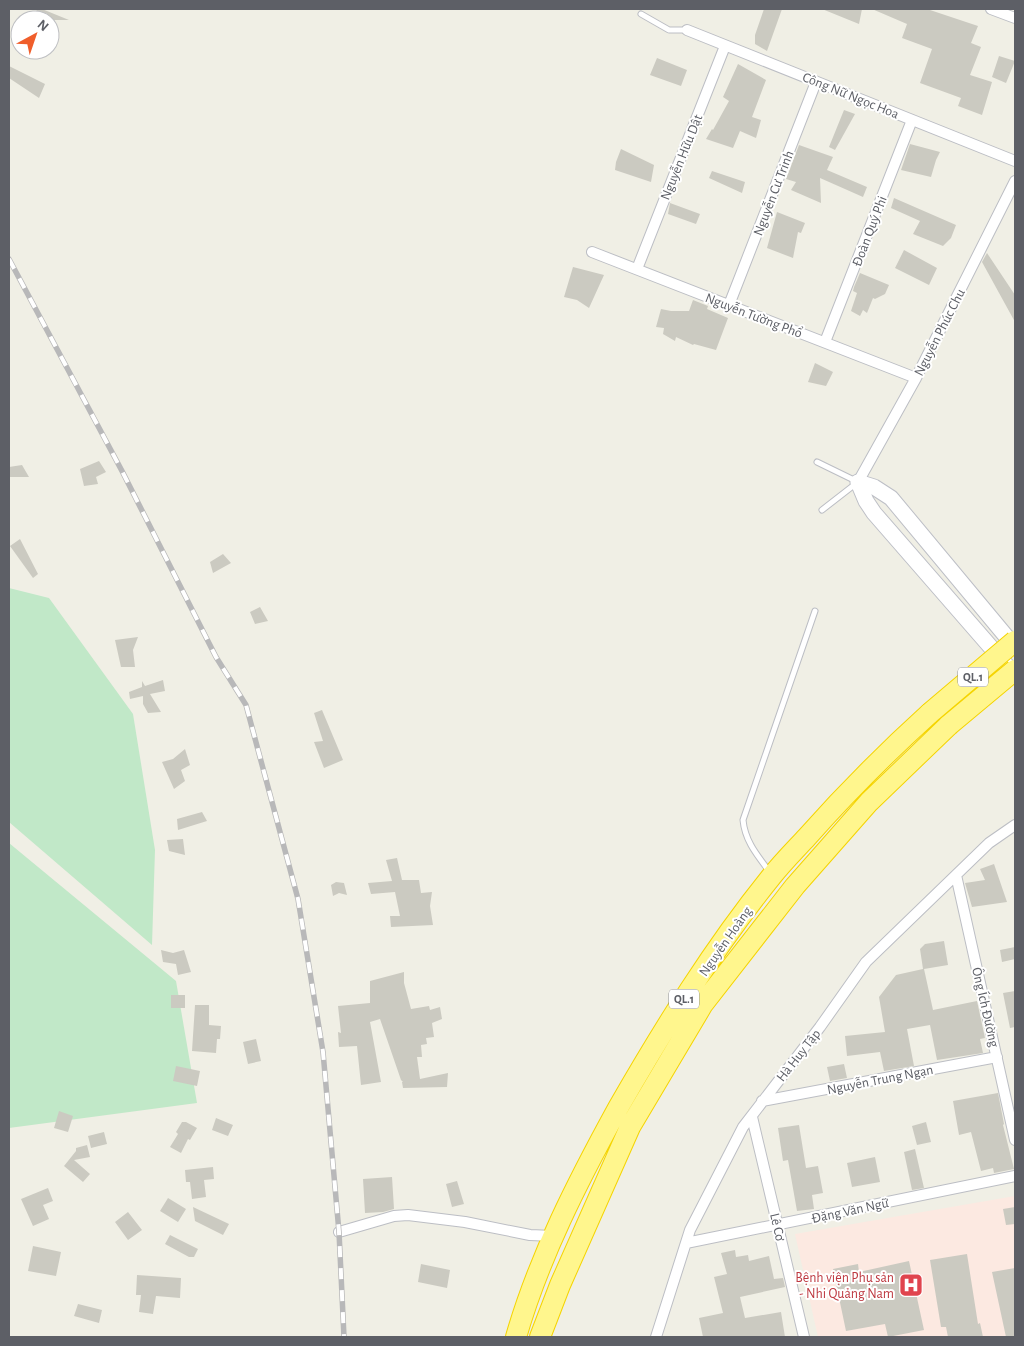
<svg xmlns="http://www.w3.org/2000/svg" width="1024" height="1346" viewBox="0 0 1024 1346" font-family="'Alegreya Sans',sans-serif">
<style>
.medical{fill:#fce9e1}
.green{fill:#c1e8c8}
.building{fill:#cbcac1}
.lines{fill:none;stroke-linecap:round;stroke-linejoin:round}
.lane-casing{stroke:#bcbec4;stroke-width:7}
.street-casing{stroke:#bcbec4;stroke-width:12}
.secondary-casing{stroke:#bdbfc6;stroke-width:17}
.highway-casing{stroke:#f5d400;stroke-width:22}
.lane{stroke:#fff;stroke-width:5}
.street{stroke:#fff;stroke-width:10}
.secondary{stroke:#fff;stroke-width:15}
.highway{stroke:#fff68d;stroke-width:20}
.rail-casing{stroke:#b8b8b9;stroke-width:5.5}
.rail{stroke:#fff;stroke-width:4;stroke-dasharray:11;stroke-linecap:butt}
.highway-bridge-casing{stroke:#f5d400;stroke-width:22;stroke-linecap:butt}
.highway-bridge{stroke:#fff68d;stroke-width:20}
.labels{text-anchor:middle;stroke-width:4;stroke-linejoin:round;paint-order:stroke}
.shield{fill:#fff;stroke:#8e8f94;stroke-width:1}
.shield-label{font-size:12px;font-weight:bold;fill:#5d5f66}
.street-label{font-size:14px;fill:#5d5f66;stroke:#fff}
.health-label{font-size:14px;fill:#be3a42;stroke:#fff;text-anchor:end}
</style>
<rect width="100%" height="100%" fill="#f0efe5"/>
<path class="medical" d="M1015,1196V1337H818L795,1234Z"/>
<path class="green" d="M9,588L49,598L133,714L155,850L152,945L9,822Z
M9,843L176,981L197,1103L9,1128Z"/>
<path class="building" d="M38,9H42L69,20H27Z
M764,9H782L767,51L755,44V35Z
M822,9H862L859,24Z
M872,9H927L978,26L971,43L981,47L970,75L992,82L982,115L958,106L961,98L920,83L932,49L902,38L907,24Z
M999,56L1015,61L1006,83L992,77Z
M657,58L687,70L681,86L650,75Z
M738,64L766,80L752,117L761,120L756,138L740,131L733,148L706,139L712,129L713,130L729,101L723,97Z
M9,66L45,84L39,98L9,78Z
M844,110L855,114L835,150L829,147Z
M910,144L940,152L936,160L931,177L901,170Z
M799,145L833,157L827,170L867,187L863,197L820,178L821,203L791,190L796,182L786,179Z
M621,149L654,165L651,182L615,170L616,162Z
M712,171L745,182L742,193L709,178Z
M894,198L956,225L951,238L943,246L913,234L920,221L891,208Z
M670,203L700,214L696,224L668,214Z
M777,212L805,223L801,233L798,232L793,258L767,248Z
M904,250L937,268L929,285L895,268Z
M987,253L1015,295V322L982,262Z
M573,267L604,275L589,308L577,300L564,297Z
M860,273L889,285L885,294L875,299L873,298L867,313L863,310L860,316L851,311L857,293L853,291L854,287Z
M693,300L708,306L707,309L728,318L716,350L694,344L693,345L676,337L675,341L663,334L664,328L656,327L661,309L671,311H689Z
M815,363L833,372L826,386L808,382Z
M99,461L106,472L96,477L98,484L84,486L80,469Z
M22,465L29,477H9V467Z
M20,539L38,574L33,578L10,546Z
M223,554L231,563L213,573L210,562Z
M260,607L268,621L255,624L250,612Z
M138,637L133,650L135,667H121L115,640Z
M163,680L165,691L150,694L161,712L148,713L143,704V696L130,699L129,692L142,687V681L145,686Z
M322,710L343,760L324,768L314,742L323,741L314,713Z
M185,749L190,765L181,770L185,781L174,789L162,762L173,759Z
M202,812L207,821L178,830L177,819Z
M183,839L185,855L169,851L167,840Z
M397,858L402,880H419L421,893L432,892L430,906L433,925L391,927L390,916H400L395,892L371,894L368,883L392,881L386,860Z
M994,864L1007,902L972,907L965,883L985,880L980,869Z
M336,882L344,883L347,895L339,893L333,896L331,885Z
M944,941L948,965L924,969L933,1010L977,1001L985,1038L980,1039L983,1053L937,1060L930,1025L907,1029L914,1066L884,1071L880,1052L847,1056L845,1036L885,1032L879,997L896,975L923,969L920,949L925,944Z
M1015,947V959L1002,962L1000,950Z
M161,950L173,953L184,950L191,972L178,975L176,964L163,962Z
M404,972V983L411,1009L429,1006L430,1010L440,1007L442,1019L432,1023L434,1037L426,1038L427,1044L421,1045L422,1057H417L420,1079L448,1073L447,1087L403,1088L402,1082H403L401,1080L380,1019L370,1022L381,1082L361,1085L357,1046L339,1047L338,1032L341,1033L338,1006L370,1003V981Z
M1015,991V1027L1010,1028L1003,993Z
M171,995H185V1008H171Z
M195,1005H209V1025L221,1026L220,1039H217L216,1053L192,1051Z
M256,1039L261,1061L248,1064L243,1042Z
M844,1064L847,1078L830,1081L827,1067Z
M176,1066L200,1071L197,1086L173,1081Z
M998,1093L1004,1124L1003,1125L1014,1169L994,1173L993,1168L981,1171L971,1132L959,1135L953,1101Z
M59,1111L73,1116L68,1132L54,1128Z
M216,1118L233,1125L228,1136L212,1130Z
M182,1122H186L197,1128L190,1140L188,1139L181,1153L170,1147L178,1134L176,1132Z
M926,1122L931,1142L917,1145L912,1126Z
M799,1125L806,1168L818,1166L823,1193L812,1195L814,1209L797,1211L788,1160L783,1161L778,1128Z
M104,1132L107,1144L91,1148L88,1136Z
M87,1145L90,1157L74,1160L90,1174L83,1182L64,1166L76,1151V1148Z
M915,1149L924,1188L912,1190L904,1152Z
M875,1157L880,1182L852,1187L847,1163Z
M213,1167L214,1179L204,1180L206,1197L192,1199L190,1182H186L185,1170Z
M392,1177L394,1209L383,1212L365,1213L363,1179Z
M457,1181L464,1204L452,1207L446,1184Z
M48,1188L53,1201L43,1205L49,1219L33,1226L21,1199Z
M168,1198L186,1209L178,1222L160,1211Z
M193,1207L229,1224L223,1235L195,1221Z
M1015,1207V1224L1006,1225L1003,1209Z
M128,1212L142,1230L128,1240L115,1222Z
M170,1235L198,1249L194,1257H189L165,1244Z
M33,1246L61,1252L56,1276L28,1271Z
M735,1250L736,1257L748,1255L749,1261L769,1256L774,1279L783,1278L785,1287L740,1297L745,1318L781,1312L785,1337H703L699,1318L723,1313L714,1277L727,1274L721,1253Z
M967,1254L978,1324L980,1323L983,1337H948L946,1327H941L930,1260Z
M909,1261L924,1330L888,1337L885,1324L846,1331L833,1269L858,1264L859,1272Z
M421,1264L450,1270L447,1288L418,1282Z
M1015,1268V1337H1006L992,1272Z
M137,1275L181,1278L180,1298L156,1296L153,1314L139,1312L141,1295H136Z
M78,1304L102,1310L99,1323L74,1316Z"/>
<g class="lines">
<g class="lane-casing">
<path id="lane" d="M641,14L669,30H687
M817,462L858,482L822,510
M769,871C757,855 745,841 743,820L815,611"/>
</g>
<g class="street-casing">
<path id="street" d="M991,9L1015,18
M687,30L1015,161
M592,252L916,378
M637,269L725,46
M729,305L816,82
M825,342L912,120
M858,482L916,378L1015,181
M956,875L1015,1140
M762,1101L997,1057
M752,1117L804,1337
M339,1232L394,1216L408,1215L465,1222L530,1235L553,1236
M686,1243L1015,1176
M656,1337L690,1230L743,1127L820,1027L866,962L989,843L1015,825"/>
</g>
<g class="secondary-casing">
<path id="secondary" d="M858,482L866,501L874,513L1015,675
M858,482L874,487L891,498L1015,647"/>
</g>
<g class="highway-casing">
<path id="highway" d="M516,1337C539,1257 578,1181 618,1108C664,1028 713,949 771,877C782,863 795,850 807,837C846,793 887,752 930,713
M540,1337L560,1285L630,1127L703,1004L795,886L869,802L949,725"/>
</g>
<use href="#lane" class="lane"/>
<use href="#street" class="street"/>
<use href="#secondary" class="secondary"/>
<use href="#highway" class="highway"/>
<g class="rail-casing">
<path id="rail" d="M9,259L122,471L216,657L246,705L298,899L323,1052L339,1232L344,1337"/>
</g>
<use href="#rail" class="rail"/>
<g class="highway-bridge-casing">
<path id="highway-bridge" d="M930,713L1015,641
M949,725L1015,670"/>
</g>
<use href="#highway-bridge" class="highway-bridge"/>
</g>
<defs>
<g id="hospital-square" transform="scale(1.25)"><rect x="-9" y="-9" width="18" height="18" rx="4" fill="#e0444e" stroke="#fff"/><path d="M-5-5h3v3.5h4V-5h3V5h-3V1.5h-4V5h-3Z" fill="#fff"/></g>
</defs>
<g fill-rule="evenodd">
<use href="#hospital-square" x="911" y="1285"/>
</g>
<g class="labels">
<g class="shield">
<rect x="958" y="667.5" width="30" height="19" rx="4"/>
<rect x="669" y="989.5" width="30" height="19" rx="4"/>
</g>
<g class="shield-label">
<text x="973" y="681">QL.1</text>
<text x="684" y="1003">QL.1</text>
</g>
<g class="street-label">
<text transform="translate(851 95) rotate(22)" y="5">Công Nữ Ngọc Hoa</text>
<text transform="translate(681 157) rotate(-68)" y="5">Nguyễn Hữu Dật</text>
<text transform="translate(773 193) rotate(-69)" y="5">Nguyễn Cư Trinh</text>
<text transform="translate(869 231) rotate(-69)" y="5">Đoàn Quý Phi</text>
<text transform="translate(754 315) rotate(21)" y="5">Nguyễn Tường Phổ</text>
<text transform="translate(939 332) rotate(-63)" y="5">Nguyễn Phúc Chu</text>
<text transform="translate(725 941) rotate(-55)" y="5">Nguyễn Hoàng</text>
<text transform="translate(986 1007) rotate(77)" y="5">Ông Ích Đường</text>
<text transform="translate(798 1055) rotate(-52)" y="5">Hà Huy Tập</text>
<text transform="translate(880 1079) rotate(-11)" y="5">Nguyễn Trung Ngạn</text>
<text transform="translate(850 1210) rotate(-12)" y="5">Đặng Văn Ngữ</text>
<text transform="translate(778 1227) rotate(77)" y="5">Lê Cơ</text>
</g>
<g class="health-label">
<text x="894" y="1282">Bệnh viện Phụ sản<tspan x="894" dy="16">- Nhi Quảng Nam</tspan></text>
</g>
</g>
<rect width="1024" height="1346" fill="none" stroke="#5d5f66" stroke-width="20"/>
<g transform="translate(35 35) rotate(40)"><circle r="24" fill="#ffffff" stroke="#bebfc2"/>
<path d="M0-4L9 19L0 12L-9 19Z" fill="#f05e2b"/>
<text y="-8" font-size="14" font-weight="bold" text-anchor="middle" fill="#5d5f66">N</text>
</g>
</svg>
